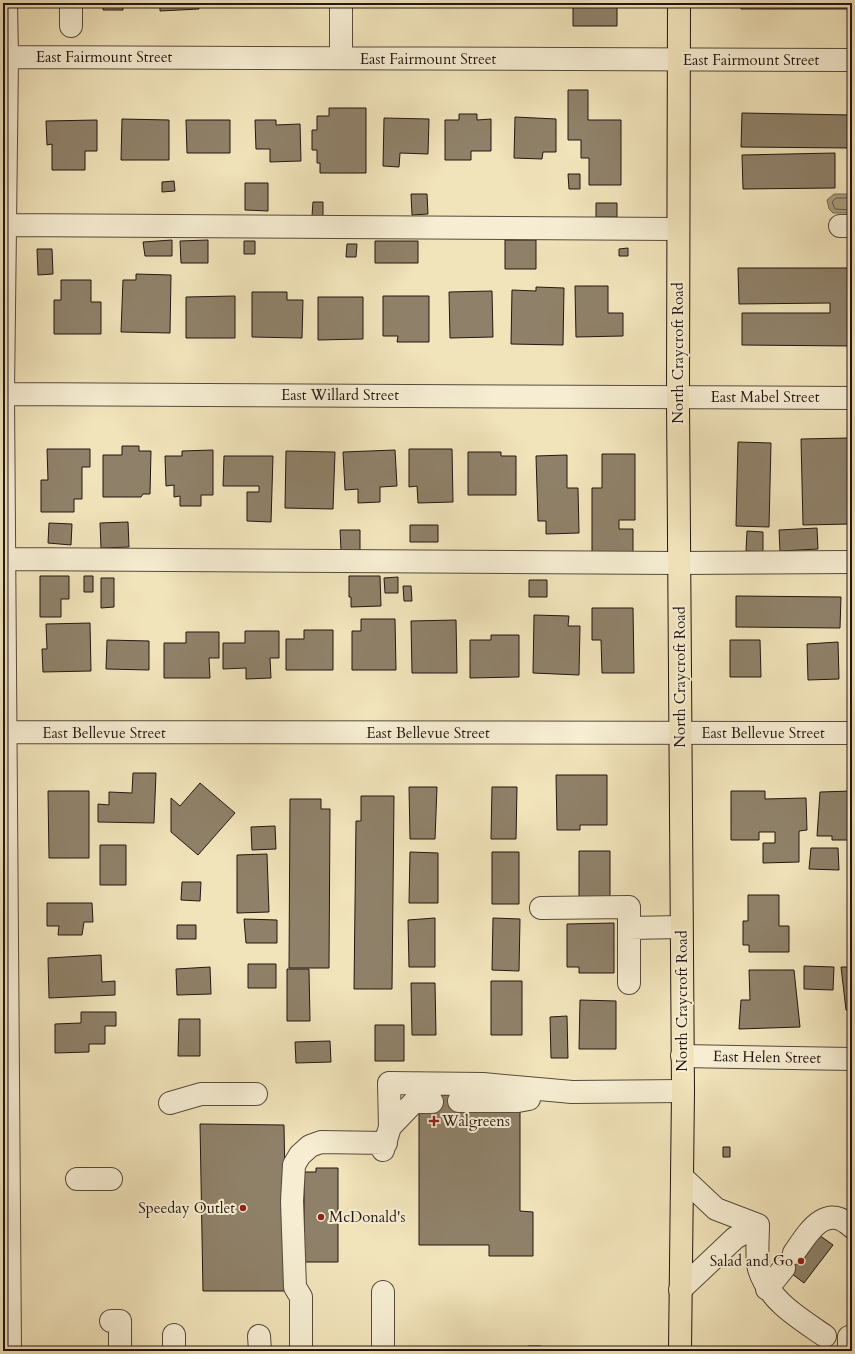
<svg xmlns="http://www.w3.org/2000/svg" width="855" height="1354" viewBox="0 0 855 1354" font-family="Cardo,serif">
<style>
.water{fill:#ab9e81;stroke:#756854}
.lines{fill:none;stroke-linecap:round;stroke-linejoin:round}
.shore{stroke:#685a49;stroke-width:1}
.building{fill:#8f8169;stroke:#241711}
.minor-casing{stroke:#574a3b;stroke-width:24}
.major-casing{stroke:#241711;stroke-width:24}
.minor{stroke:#f6edd2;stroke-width:22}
.major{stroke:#f1e3ba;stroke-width:22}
.poi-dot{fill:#8f2418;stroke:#f6edd2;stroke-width:1.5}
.labels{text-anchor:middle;stroke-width:4;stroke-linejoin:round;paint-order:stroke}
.street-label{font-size:15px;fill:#241711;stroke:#f6edd2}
.poi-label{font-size:15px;fill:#241711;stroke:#f6edd2;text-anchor:start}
</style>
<rect width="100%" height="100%" fill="#f1e3ba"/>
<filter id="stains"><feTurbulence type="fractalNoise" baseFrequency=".005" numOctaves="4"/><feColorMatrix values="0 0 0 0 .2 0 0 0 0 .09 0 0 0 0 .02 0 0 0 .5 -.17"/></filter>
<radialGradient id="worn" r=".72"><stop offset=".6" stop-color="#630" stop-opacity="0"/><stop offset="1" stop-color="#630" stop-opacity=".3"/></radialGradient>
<path class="water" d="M834,194H852V213H833L829,209L827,200Z"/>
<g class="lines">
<path class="shore" d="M852,198H836L832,202L835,209L852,210"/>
</g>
<path class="building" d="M103,3H123V10H103Z
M160,3H199V9L160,11Z
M250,3H290V6L250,5Z
M458,3H506V5L458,6Z
M573,3H617V26H573Z
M741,3H852V9H741Z
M568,90H588V120H621V185H589V158H581V140H568Z
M329,108H366V173H320V163H317V150H312V130H317V116H329Z
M742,113L852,115V148L741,147Z
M459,114H477V120L491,119V151H471V160H445V120H459Z
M515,117L556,119V152H543L542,159L514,158Z
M384,118L429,119L428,154L400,153L399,167L383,166Z
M122,119L169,120V160H121Z
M97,120V151H85V170H52V144L47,145L46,121Z
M186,120H230V153H187Z
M255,120H276V125L300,124L301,161L270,162V149H256Z
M835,153V188L743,189L742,155Z
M568,174H580V189H569Z
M174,181L175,191L162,192V182Z
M245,183H268V211L245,210Z
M411,194H427L428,214L412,215Z
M313,202H323V216H312Z
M596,203H617V217H596Z
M172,240V256H145L143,242Z
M208,240V263H181L180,241Z
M505,240H536V269H505Z
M244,241H255V254H244Z
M375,241H418V263H375Z
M347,244H357L356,257H346Z
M628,248V256H619V249Z
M37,249H52L53,274L38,275Z
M738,268H852V346L742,345V313H830V303L739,304Z
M136,274L171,275L170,333L121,332L123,280H136Z
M61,280H91V302H101V334H54V300H61Z
M575,286H608V313H623V336L576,337Z
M536,287L564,288L563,345L511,344L512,290L536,291Z
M492,291L493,337L450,338L449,292Z
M252,292H287V300H303L302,338L252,337Z
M235,296V338H186V297Z
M383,296H429V342H397L398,336H383Z
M318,297H363V339L318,340Z
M848,438L850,524L803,525L801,439Z
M738,442L771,443L769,527L736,526Z
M122,446H139V451H151L150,494H143L141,497H103V455H122Z
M47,449H90V467H82V499H74V512H41V480H48Z
M409,449H452L453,502L418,503L417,486L409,487Z
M213,450V495H201V506H180V496L174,497V485L166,486L165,456H182V451Z
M395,450L397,486L380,487V502L358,503V489L345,490L343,452Z
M286,451L335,452L333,509L285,508Z
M468,452H501V456H516V495H468Z
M602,454H635V520H619V529H633V553H592V488H602Z
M567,455V488H578L579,533L546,534V521H538L536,456Z
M224,456H273L271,522L247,521V492H259V486H223Z
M128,522L129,547L101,548L100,523Z
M49,523L72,524L71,545L48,543Z
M410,525H438V542H410Z
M817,528L818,549L780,551L779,530Z
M340,530H360V550H341Z
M747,531L763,532V552L746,551Z
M40,576H69V599H61V617H40Z
M84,576H93V592H84Z
M349,576H380L381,606L351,607V597H349Z
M398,577V593H385L384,578Z
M101,578H114V607L101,608Z
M529,580H547V597H529Z
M403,586H411L412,601H404Z
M736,596L841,597L840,628L736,627Z
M592,608H633L634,673H602L601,640H592Z
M534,615L569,616L568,626H580L579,675L533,673Z
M361,619H395L396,670H352V631H361Z
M456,620L457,673H412L411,621Z
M90,623L91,671L43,672L42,649H47L46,624Z
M304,630H333V670H286V639H304Z
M245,631H279V658H270L271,678L246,679V668L223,669V643H245Z
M186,632H219V658H209L210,678H164V643H186Z
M491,635H519V677L470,678V640H491Z
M107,640L149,641V670L106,669Z
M730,640H760L761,677H730Z
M838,642L839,679L808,680L807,644Z
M133,773H156L154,823L98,822V804L109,805V792L132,793Z
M556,775H607V825H580V830H557Z
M200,783L235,813L198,855L171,832V798L180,806Z
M409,787H437L435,839H410Z
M492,787H517L516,839H491Z
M48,791H89V858H49Z
M731,791H765V799L806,798L807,830L799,831V862L763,863V843H775V832H759V840H731Z
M852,791V840H832V836H817L820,792Z
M361,796H394L392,989H354L356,821H361Z
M290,799H321V809H330L329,968H289Z
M275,826L276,849L252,850L251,827Z
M100,845H126V885H100Z
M811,848H838L839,870L809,869Z
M579,851H610V901H579Z
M410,852L438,853V903H409Z
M492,852H519V904H492Z
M267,854L269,912L237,913V855Z
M182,882H201L200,901L181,900Z
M748,895H779V926H789V952H749V945H743V921H748Z
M47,903H92L93,922H84L82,935H58L59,926H47Z
M435,918V967H409L408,920Z
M493,918L520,919L519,971L492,970Z
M244,919L277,920V943H246Z
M614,923V973H579V967H567V924Z
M177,925H196V939H177Z
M101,955L102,982L115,981V995L49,998L48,958Z
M248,964H276V988H248Z
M804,966L834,967L833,990L804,989Z
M210,967L211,994L177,995L176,969Z
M841,967H852V1011L846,1010Z
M287,969H309L310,1021H287Z
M749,970H794L800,1027L739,1029L741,1000H750Z
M491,981H522V1035H491Z
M411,983H435L436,1035H412Z
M580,1000L616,1001V1049H579Z
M81,1012H116V1026H105V1044H89V1052L55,1053V1024L81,1023Z
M567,1016L568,1058H551L550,1017Z
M179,1019H200V1056H178Z
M375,1025H404V1061H375Z
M330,1041L331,1062L296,1063L295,1042Z
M432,1095H459L520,1109V1211L533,1212V1256H489V1245H419V1108Z
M200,1124L284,1125L287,1291H203Z
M723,1147H730V1157H723Z
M316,1168H338V1262H304V1172H316Z
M819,1235L833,1245L804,1283L779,1264L790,1249Z
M528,1346H541V1351H528Z"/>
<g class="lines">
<g class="minor-casing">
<path id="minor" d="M6,3L7,57L3,394L10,1351
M71,3V26
M341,3V58
M3,57L852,60
M5,225L677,229
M840,226H852
M3,394L852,398
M5,559L679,563L852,562
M3,732L852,733
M541,908L629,907V983
M629,928L681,927
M682,1056L852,1059
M459,1101H518L529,1099
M170,1103L201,1094H256
M390,1127L414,1102H432
M383,1150L390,1127L389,1083L483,1084L572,1092L683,1091
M77,1179H111
M758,1225C758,1237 756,1259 759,1269C769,1301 799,1318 825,1336
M794,1253C808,1233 825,1202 852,1227
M767,1289L784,1268
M680,1290L735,1238L758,1225L716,1209L682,1177
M383,1292V1351
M111,1321H120V1351
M174,1335V1351
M259,1336L260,1351
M849,1337V1351
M301,1351V1297L295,1287L292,1201L294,1165L300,1155L310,1146L321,1142L386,1143"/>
</g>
<g class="major-casing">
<path id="major" d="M679,3L678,397L683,1091L680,1351"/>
</g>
<use href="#minor" class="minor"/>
<use href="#major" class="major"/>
</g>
<g class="poi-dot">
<path d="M432 1115h4v4h4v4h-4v4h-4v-4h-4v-4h4z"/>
<circle cx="243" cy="1208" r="4"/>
<circle cx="321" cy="1217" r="4"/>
<circle cx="801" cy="1261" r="4"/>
</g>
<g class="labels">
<g class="street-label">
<text x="104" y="62">East Fairmount Street</text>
<text x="428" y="64">East Fairmount Street</text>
<text x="751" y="65">East Fairmount Street</text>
<text transform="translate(678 353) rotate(-90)" y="5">North Craycroft Road</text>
<text x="340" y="400">East Willard Street</text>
<text x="765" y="402">East Mabel Street</text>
<text transform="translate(680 677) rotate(-90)" y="5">North Craycroft Road</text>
<text x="104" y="738">East Bellevue Street</text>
<text x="428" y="738">East Bellevue Street</text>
<text x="763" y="738">East Bellevue Street</text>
<text transform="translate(682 1001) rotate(-90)" y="5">North Craycroft Road</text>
<text transform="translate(767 1057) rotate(1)" y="5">East Helen Street</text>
</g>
<g class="poi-label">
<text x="442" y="1126">Walgreens</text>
<text x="235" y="1213" text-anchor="end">Speeday Outlet</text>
<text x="329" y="1222">McDonald's</text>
<text x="793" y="1266" text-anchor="end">Salad and Go</text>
</g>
</g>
<rect width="855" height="1354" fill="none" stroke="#f1e3ba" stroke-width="16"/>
<rect x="4" y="4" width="847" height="1346" fill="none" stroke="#241711" stroke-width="2"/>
<rect x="8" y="8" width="839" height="1338" fill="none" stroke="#241711"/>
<rect width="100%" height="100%" filter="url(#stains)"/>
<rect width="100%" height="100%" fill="url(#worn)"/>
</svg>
